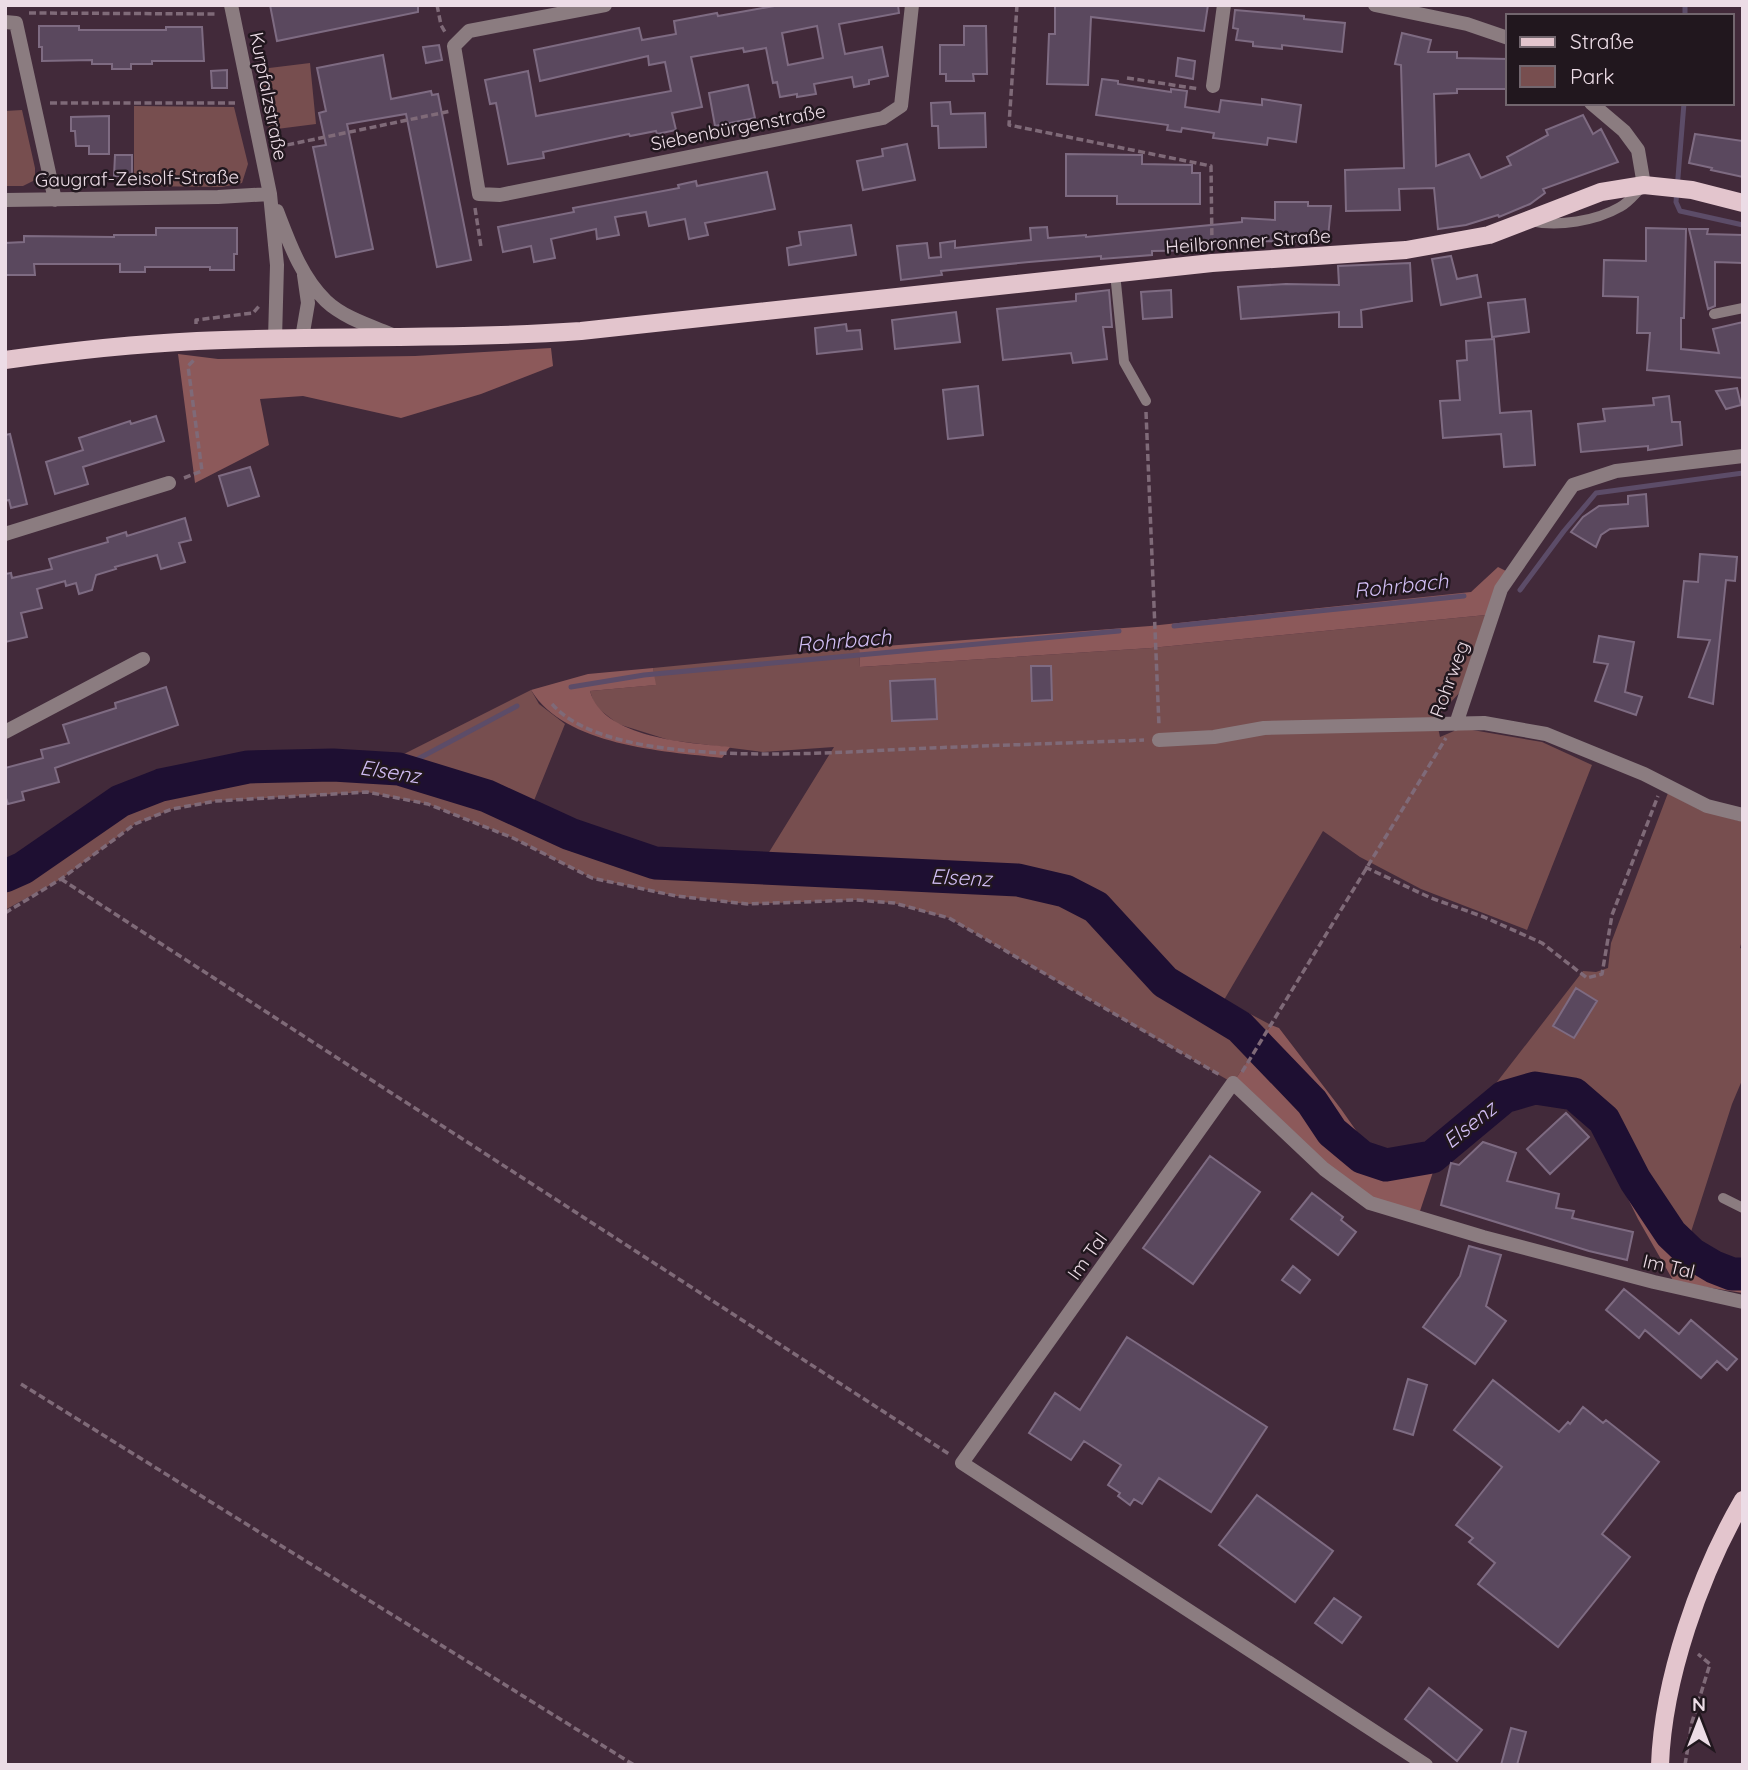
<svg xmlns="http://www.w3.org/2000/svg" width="1748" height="1770" viewBox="0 0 1748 1770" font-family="Quicksand,sans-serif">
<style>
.green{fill:#774e4f}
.forest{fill:#8c595a}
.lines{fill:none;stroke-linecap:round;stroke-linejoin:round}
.stream{stroke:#5c4c68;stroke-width:5}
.river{stroke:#1e0f32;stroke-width:33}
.building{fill:#5a485e;stroke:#7e6b82;stroke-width:2;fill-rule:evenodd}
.path{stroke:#7f6a78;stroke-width:3.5;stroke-dasharray:7 3.5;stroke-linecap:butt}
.lane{stroke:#8b7c80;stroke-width:10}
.street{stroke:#8b7c80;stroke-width:14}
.primary{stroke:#e3c5cd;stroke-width:18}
.labels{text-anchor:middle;stroke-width:5;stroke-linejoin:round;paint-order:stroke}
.street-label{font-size:19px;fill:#ecdce6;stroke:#21171e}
.water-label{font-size:21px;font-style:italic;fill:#d3bff6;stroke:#21171e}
</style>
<rect width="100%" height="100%" fill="#422a3a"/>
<path class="green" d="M310,63L316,124L269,130L261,69Z
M134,106L234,107L248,164L242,183L222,187L134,186Z
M22,110L35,168V180L23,186H5V111Z
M1486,615L1462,690L1436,718L1440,737L1461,728L1542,742L1592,765L1527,930L1421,889L1360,857L1323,831L1224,1000L1271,1025L1233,1083L949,918L893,903L856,900L747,904L676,896L592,878L513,838L428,804L367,792L216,801L172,809L135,824L61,879L5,910V872L121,795L172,779L215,771L336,756H400L531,690L539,704L565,724L531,808L668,854L763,862L834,747L763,752L669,740L618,724L595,706L590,691L655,685L653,668L859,648L860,667L1151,648Z
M1668,793L1700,810L1743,822V936L1740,948L1743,949V1078L1732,1104L1690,1235L1638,1165L1616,1117L1577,1086L1552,1078L1528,1077L1490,1091L1583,971L1596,972L1608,968L1611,943Z"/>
<path class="forest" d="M551,348L553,366L481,394L401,418L303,396L260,399L269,445L195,483L178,354L218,359L415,356Z
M1498,567L1506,571L1486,615L1151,648L860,667L859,648L1150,626L1471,592Z
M653,668L656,685L590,691C602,738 690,743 730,747L722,758C663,751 565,746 531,690L588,674Z
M1271,1025L1279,1028L1341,1109L1376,1159L1412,1157L1490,1091L1528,1077L1552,1078L1577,1086L1598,1097L1616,1117L1638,1165L1686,1232L1726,1262L1743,1265V1293L1674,1282L1638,1219L1591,1124L1571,1100L1527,1098L1447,1154L1434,1169L1418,1217L1370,1203L1233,1083Z"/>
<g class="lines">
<path class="stream" d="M1685,5V16
M1684,103L1676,202L1680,211L1743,225
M1520,590L1564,531L1596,493L1743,473
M1174,626L1464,596
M571,687L644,675L1119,631
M399,769L517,706"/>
<path class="river" d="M5,876L23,868L120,801L161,785L248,767L333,765L399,769L487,796L570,834L655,863L1018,880L1065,891L1096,907L1165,982L1240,1027L1312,1102L1332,1132L1362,1157L1386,1165L1432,1157L1504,1097L1535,1088L1574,1094L1604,1120L1635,1180L1671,1234L1692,1254L1714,1267L1732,1274H1743"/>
</g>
<path class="building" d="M270,5H418V12L277,41Z
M780,5H898L899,13L839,24L845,54L882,47L888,76L869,80V84L854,87L852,77L814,84L816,94L797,97V94L780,97L777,82L773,83L766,48L744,52L743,48L691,57L702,107L672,113L676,130L657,134L656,131L630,136L629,134L543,152L544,158L508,164L496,103L490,104L485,80L528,71L536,116L671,91L665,62L649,65L648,56L540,81L534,50L639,28L642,40L676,34L674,21L717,13L718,16ZM817,26L823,58L788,65L782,33Z
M1055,5H1208L1204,31L1091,17L1088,85L1047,84L1049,34H1055Z
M1235,10L1304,16V19L1345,23L1342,52L1282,45V49L1253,46V42L1236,40L1238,29L1233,28Z
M39,26H79V30H166V27H202L204,61H152V64H131V69H112V64H92V60L42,61V47H39Z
M964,26H986L987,74H973L974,81H946V74H940V45H964Z
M1402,33L1431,40L1428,52H1457V58L1508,59V89H1457V93L1434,94L1436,166L1469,154L1481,178L1511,165L1507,157L1548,135L1546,130L1583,115L1593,134L1601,129L1618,162L1543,189L1545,193L1530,204L1499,217L1498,215L1466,225L1438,229L1434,188L1399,189L1400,210L1346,211L1345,170L1404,168L1401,65L1395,64Z
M439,45L442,60L426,63L423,47Z
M383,55L391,99L431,91L432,95L438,94L471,260L437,267L406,114L347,124L373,249L336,257L313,147L326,145L319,113L326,111L317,68Z
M1178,58L1195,61L1193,79L1176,76Z
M227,70V88H212L211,71Z
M1102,79L1118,81V84L1171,92V89L1187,91L1185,107L1219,112L1221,100L1262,105V99L1301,105L1296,142L1268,138L1267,145L1213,138L1214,133L1182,128L1181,132L1167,130L1168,125L1096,115Z
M748,85L755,118L715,126L709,93Z
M950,102L951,114L985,113L986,147L939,148L938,126H932L931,103Z
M109,116V154H89V146H76L75,131H71V117Z
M1695,134L1743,141V177L1711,170L1712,168L1689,163Z
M907,144L915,180L863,190L857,161L883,156L882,149Z
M1066,154L1142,155V164L1192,165V173H1200V204H1117V196H1066Z
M115,155H132V176H114Z
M767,172L775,209L705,223L708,235L689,239L685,219L649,226L646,212L615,217L619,235L597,239L596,229L551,239L555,258L534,262L531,246L503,252L498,227L574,212L573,208L679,188L678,185L696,181L697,186Z
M1275,202H1308V206H1331L1328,238L1308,237L1307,242L1255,241L1254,245L1210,244V250L1152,251V255L1127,257L1101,259V256L1029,262L941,271L942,275L901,280L897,246L927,243L929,258L941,257L940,243L955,241V248L1031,240L1030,228L1047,227L1048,238L1086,235V237L1242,222V218L1275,220Z
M851,225L856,255L789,265L787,248L801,245L799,232Z
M156,228H237V254H234V270H210V267H145V272H120V264H34L35,275H5V243L24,242V236L114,237V235H156Z
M1646,228L1686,229L1684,318H1681V349L1719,353L1713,329L1743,322V378L1647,370L1650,333H1637L1638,297L1603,296L1604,260L1646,261Z
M1689,229H1708L1707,234L1742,235L1743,263L1715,262V306L1708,309Z
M1451,256L1457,279L1477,275L1481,297L1441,305L1432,259Z
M1410,263L1412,301L1361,310L1362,327H1339V312L1241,319L1238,287L1286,284L1339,285L1338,266Z
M1109,290L1112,327H1103L1107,359L1073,363L1071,353L1003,360L997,309L1076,301V294Z
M1171,290L1172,317L1143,319L1141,292Z
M1525,299L1529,332L1492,337L1488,303Z
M956,312L960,342L895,349L892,320Z
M846,324L847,331L860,330L862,349L817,354L815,328Z
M1494,339L1500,413L1531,411L1535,465L1504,467L1501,434L1443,438L1440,401L1460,400L1457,361L1467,360L1466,341Z
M978,386L983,435L948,439L943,390Z
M1737,388L1741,405L1726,409L1716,391Z
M1669,396L1672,422H1680L1682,445L1648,450V446L1581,452L1578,424L1605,421L1603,409L1654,405L1653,398Z
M156,416L164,441L83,467L88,484L55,494L46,462L83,450L79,438L130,421L131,424Z
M10,434L27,504L11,508L9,500L5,501V435Z
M250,467L259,496L228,506L219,476Z
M1646,494L1648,526L1610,529L1601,535L1596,547L1571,532L1583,517L1599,506L1628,504V496Z
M185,518L191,540L179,543L185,562L161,569L157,555L115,567L116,569L96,575L92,590L79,594L76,583L66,586L65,581L37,589L42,608L21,613L27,637L5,642V574L11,573L12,578L52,569L49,559L108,542L107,538L126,532L127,536Z
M1700,554L1737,557L1735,581L1726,580L1713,704L1689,697L1710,640L1678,637L1684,581L1698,582Z
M1599,636L1634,642L1625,692L1642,697L1636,715L1595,701L1608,664L1594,662Z
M1031,666H1051L1052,700L1032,701Z
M935,679L937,719L892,721L890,681Z
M166,687L178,725L55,768L59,782L22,792L24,800L8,804L5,795V768L43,758L41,750L69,743L63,725L116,708L115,703Z
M1576,988L1597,1001L1574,1038L1553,1026Z
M1566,1113L1589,1137L1550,1174L1527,1149Z
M1483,1142L1516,1153L1507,1181L1559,1194L1556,1208L1574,1211L1572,1218L1633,1232L1627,1260L1589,1251L1441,1205L1451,1163L1459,1165Z
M1210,1156L1260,1192L1193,1284L1143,1248Z
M1312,1193L1343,1217L1341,1220L1356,1232L1338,1255L1291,1219Z
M1469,1246L1501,1255L1486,1306L1506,1321L1475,1364L1423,1327L1460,1276Z
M1293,1266L1310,1280L1300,1293L1282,1280Z
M1624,1289L1679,1334L1691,1320L1737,1359L1727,1370L1717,1361L1701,1378L1645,1330L1639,1338L1606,1310Z
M1127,1337L1267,1427L1211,1512L1159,1478L1142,1504L1134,1499L1130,1505L1118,1496L1120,1493L1108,1485L1121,1465L1084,1441L1071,1460L1029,1433L1055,1393L1080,1410Z
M1408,1379L1427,1385L1413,1435L1394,1429Z
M1493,1380L1559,1432L1568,1422L1570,1424L1583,1407L1603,1423L1606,1420L1659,1462L1602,1534L1630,1557L1558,1647L1478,1584L1495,1563L1469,1542L1473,1538L1456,1525L1502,1467L1454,1430Z
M1257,1495L1333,1551L1295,1602L1219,1545Z
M1334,1598L1361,1617L1342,1643L1315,1623Z
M1429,1688L1482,1730L1457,1761L1405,1719Z
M1511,1728L1526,1732L1517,1765H1501Z"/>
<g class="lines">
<path class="path" d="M437,5L441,25L445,32
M1017,5L1009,125L1211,166L1212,247
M29,13L217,14
M1127,78L1199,89
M50,103H235
M277,147L451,111
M475,208L481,247
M196,324V320L253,313L260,305
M1146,412L1159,726
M184,478L202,471L188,366L195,359
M552,704C613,774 843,751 931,748C1002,745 1073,743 1144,740
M1365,867L1431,898L1484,917L1542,943L1587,978L1602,974L1612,915L1658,796
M61,879L949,1454
M5,913L61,879L135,824L172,809L216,801L367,792L428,804L513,838L592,878L676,896L747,904L856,900L894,903L949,918L1220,1075
M1242,1072L1446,738
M21,1384L634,1765
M1685,1765L1692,1722L1710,1664L1698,1654"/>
<path class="lane" d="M1531,221C1558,227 1596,221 1620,207C1628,203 1635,194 1641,188
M1115,273L1124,362L1146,401
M1714,314L1743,308
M1723,1198L1743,1208"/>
<path class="street" d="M231,5L270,194L277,265L275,339
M605,5L469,31L454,46L479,194L500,195L883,118L901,106L912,5
M1375,5L1467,24L1508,38
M5,22L16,23L55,200
M1213,86L1224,5
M1591,103L1624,131L1638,150L1644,185
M5,200L218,197L270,194
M277,211C289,242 301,277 326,301C344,318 371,326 393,335
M302,338L308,303L304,275
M5,534L169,483
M1456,724L1501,589L1573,485L1616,471L1743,456
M5,732L143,659
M1159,740L1214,737L1264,728L1484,723L1546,734L1644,774L1707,806L1743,815
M1426,1765L962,1463L1233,1083L1324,1169L1370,1203L1483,1237L1654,1282L1743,1302"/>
<path class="primary" d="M5,360C69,351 132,344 197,341C325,335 453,340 581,331L1212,263L1406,250L1489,235L1601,192L1644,185L1692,190L1743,203
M1660,1765C1663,1679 1700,1574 1743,1500"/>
</g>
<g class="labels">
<g class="street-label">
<text transform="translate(269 96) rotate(79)" y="7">Kurpfalzstraße</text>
<text transform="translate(738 127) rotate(-11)" y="7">Siebenbürgenstraße</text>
<text transform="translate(137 178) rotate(-1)" y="7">Gaugraf-Zeisolf-Straße</text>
<text transform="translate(1248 241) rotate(-4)" y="7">Heilbronner Straße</text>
<text transform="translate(1449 679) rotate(-70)" y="7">Rohrweg</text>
<text transform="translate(1087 1256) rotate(-54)" y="7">Im Tal</text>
<text transform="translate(1669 1266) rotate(13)" y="7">Im Tal</text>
</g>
<g class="water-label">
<text transform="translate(1401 586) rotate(-6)" y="7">Rohrbach</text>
<text transform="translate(844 641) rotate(-5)" y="7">Rohrbach</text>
<text transform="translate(390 772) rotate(9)" y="7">Elsenz</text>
<text transform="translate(961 878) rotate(3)" y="7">Elsenz</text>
<text transform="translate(1470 1125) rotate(-39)" y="7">Elsenz</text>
</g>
</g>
<rect width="1748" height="1770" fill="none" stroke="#ecdce6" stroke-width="14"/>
<rect x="1506" y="14" width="228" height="91" fill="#21171e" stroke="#72666e" stroke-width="2"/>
<rect x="1520" y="37" width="35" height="10" fill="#e3c5cd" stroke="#72666e" stroke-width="2"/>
<text x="1570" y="49" font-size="21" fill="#ecdce6">Straße</text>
<rect x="1520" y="66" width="35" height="21" fill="#774e4f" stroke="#72666e" stroke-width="2"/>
<text x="1570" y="84" font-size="21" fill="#ecdce6">Park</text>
<g transform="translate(1699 1721)" stroke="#21171e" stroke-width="5" paint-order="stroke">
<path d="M0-5L12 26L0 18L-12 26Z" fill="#ecdce6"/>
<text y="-10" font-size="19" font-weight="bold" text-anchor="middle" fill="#ecdce6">N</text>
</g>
</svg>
